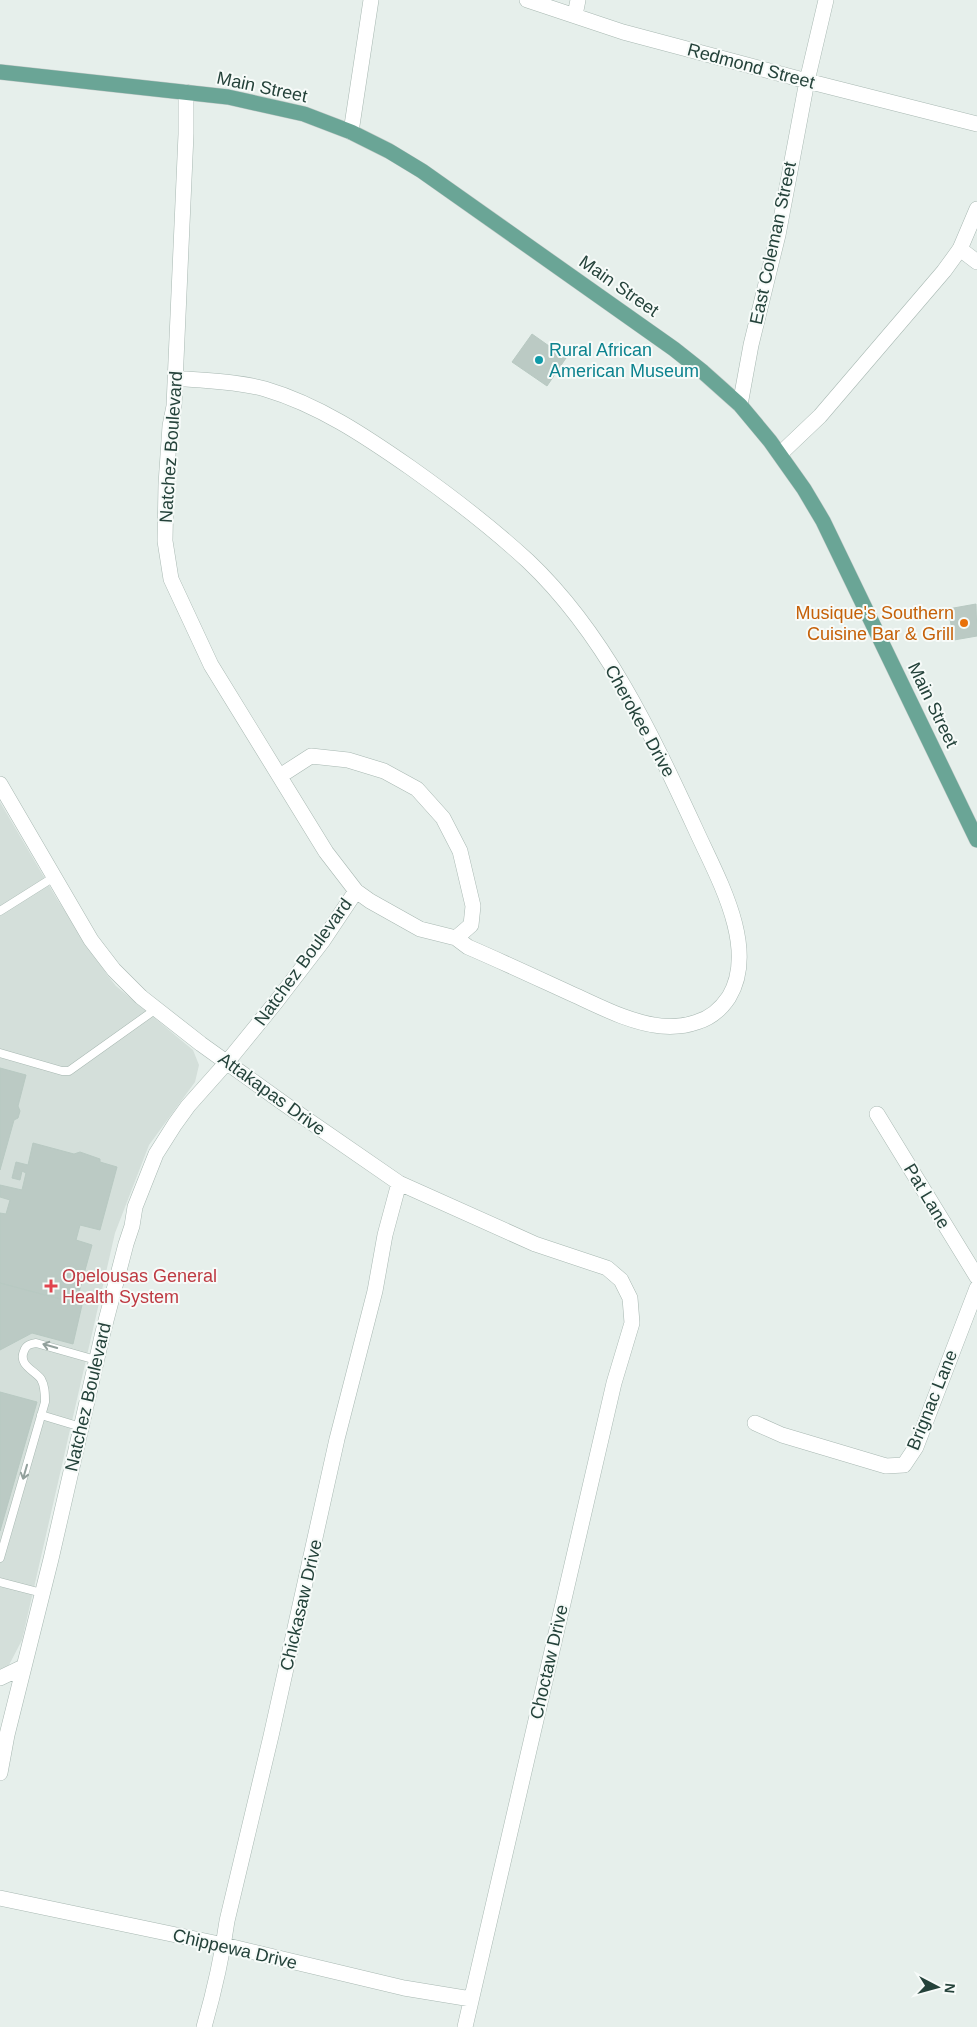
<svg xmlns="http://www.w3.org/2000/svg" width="977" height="2027" viewBox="0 0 977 2027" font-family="Helvetica,sans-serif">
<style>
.built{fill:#d4dfda}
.building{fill:#bbcac4;stroke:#b8c9c2}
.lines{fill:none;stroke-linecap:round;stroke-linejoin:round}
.service-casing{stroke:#a8b8b2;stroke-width:9}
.minor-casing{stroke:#a8b8b2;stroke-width:16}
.tertiary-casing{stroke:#a8b8b2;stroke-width:16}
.primary-casing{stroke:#c2cac8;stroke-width:16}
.service{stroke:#fff;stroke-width:8}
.minor{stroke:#fff;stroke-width:15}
.tertiary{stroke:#fff;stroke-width:15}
.primary{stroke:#6aa596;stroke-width:15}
.oneway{stroke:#92a09c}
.culture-dot{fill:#0f9aa8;stroke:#f7fbf9;stroke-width:2}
.food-dot{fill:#e8710a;stroke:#f7fbf9;stroke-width:2}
.health-dot{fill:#e0444e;stroke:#f7fbf9;stroke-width:2}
.labels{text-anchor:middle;stroke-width:4;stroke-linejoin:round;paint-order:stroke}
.street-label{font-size:18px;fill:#24423a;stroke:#f7fbf9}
.culture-label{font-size:18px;fill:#0d838f;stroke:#f7fbf9;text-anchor:start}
.food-label{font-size:18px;fill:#c56008;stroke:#f7fbf9;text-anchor:end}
.health-label{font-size:18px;fill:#be3a42;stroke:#f7fbf9;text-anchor:start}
</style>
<rect width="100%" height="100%" fill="#e6efeb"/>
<path class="built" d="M0,802L57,899L108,976L116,986L193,1050L199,1065L195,1082L149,1145L115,1233L22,1640L9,1665L0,1671Z"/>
<path class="building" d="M532,334L566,358L547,386L512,362Z
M976,604L977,636L954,640L948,609Z
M0,1068L26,1075L18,1106L20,1111L18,1118L14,1120L0,1170Z
M33,1143L74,1154L80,1152L100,1159V1162L117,1167L100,1230L80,1225L76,1240L92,1245L76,1303L0,1283V1213L6,1214L10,1200L0,1197V1185L22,1190L26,1173L22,1171L20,1180L12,1178L16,1162L28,1165Z
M0,1283L82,1305L73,1344L32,1333L0,1350Z
M0,1392L37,1402L0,1531Z"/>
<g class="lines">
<g class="service-casing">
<path id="service" d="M0,911L54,877
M0,1053L62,1071H69L156,1009
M41,1415L81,1427
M0,1558L45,1402C45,1394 45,1386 41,1379C34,1370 18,1365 24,1351C26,1345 30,1344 36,1343L96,1360
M0,1582L42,1593"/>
</g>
<g class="minor-casing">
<path id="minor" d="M527,0L623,32L807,81L977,124
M575,15L578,0
M351,132L371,0
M960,249L977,262
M176,378C205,381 236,381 265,389C319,405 365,436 411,468C452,497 491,527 528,561C605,634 651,733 695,828C716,875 759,947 729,997C721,1009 711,1018 697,1022C686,1026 673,1027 661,1026C630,1023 599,1006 572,994C537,978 503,962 468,947L456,938L420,929L370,901L356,891L326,852L211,665L171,579L165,541L166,484L170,426L174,406L186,134V92
M740,405L751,345L778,235L807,81L826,0
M280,776L311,756L348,760L384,771L417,789L443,818L460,851L473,906L471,925L456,938
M0,784L91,940L114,970L141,997L201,1044L286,1105L399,1183L535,1244L607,1268L621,1280L630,1298L632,1323L614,1383L465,2027
M877,1114L977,1277
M755,1423L782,1435L886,1466L904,1465L916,1447L977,1288
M0,1678L23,1667
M0,1773L7,1735L51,1559L103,1332L126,1244L132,1226L135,1207L156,1154L175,1124L188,1106L228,1061L276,1002L322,942L356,891
M0,1898L224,1945L404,1988L471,1999
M204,2027C214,1992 222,1957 227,1921L271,1736L337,1439L375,1291L385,1235L399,1183"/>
</g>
<g class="tertiary-casing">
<path id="tertiary" d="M780,454L820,416L944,271L960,249L977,209"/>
</g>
<g class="primary-casing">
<path id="primary" d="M0,72L228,97L304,114L351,132L389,151L422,171L674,349L703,372L740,405L770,441L804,489L823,521L977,840"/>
</g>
<use href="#service" class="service"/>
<use href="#minor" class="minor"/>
<use href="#tertiary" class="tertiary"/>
<use href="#primary" class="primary"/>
</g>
<defs><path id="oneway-shaft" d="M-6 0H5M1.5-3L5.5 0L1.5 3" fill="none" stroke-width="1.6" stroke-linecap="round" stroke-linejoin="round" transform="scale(1.25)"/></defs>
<g class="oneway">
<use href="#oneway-shaft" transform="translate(50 1346) rotate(-164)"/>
<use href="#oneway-shaft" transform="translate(25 1472) rotate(106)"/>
</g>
<circle class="culture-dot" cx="539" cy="360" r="5"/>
<circle class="food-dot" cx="964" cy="623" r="5"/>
<path class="health-dot" d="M48.5 1278.5h5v5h5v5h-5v5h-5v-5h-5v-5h5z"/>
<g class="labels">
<g class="street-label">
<text transform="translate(751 66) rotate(15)" y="6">Redmond Street</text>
<text transform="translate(262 87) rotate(12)" y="6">Main Street</text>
<text transform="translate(773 243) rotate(-78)" y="6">East Coleman Street</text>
<text transform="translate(619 286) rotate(35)" y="6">Main Street</text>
<text transform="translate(171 447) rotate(-86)" y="6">Natchez Boulevard</text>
<text transform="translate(933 705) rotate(64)" y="6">Main Street</text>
<text transform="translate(640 721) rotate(61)" y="6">Cherokee Drive</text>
<text transform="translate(303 962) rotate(-54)" y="6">Natchez Boulevard</text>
<text transform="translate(272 1094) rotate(36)" y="6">Attakapas Drive</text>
<text transform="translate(927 1196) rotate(59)" y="6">Pat Lane</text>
<text transform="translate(88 1397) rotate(-77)" y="6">Natchez Boulevard</text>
<text transform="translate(932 1400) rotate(-68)" y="6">Brignac Lane</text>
<text transform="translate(301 1605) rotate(-77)" y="6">Chickasaw Drive</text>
<text transform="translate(549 1662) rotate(-77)" y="6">Choctaw Drive</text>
<text transform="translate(235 1949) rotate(13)" y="6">Chippewa Drive</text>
</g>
<g class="culture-label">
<text x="549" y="356">Rural African<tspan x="549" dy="21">American Museum</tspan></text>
</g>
<g class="food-label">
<text x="954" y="619">Musique's Southern<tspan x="954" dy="21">Cuisine Bar &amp; Grill</tspan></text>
</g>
<g class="health-label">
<text x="62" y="1282">Opelousas General<tspan x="62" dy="21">Health System</tspan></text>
</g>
</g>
<g transform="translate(937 1987) rotate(96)" stroke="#f7fbf9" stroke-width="4" paint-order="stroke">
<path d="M0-4L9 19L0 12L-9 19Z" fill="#24423a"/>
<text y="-8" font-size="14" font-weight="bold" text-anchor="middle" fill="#24423a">N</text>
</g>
</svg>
